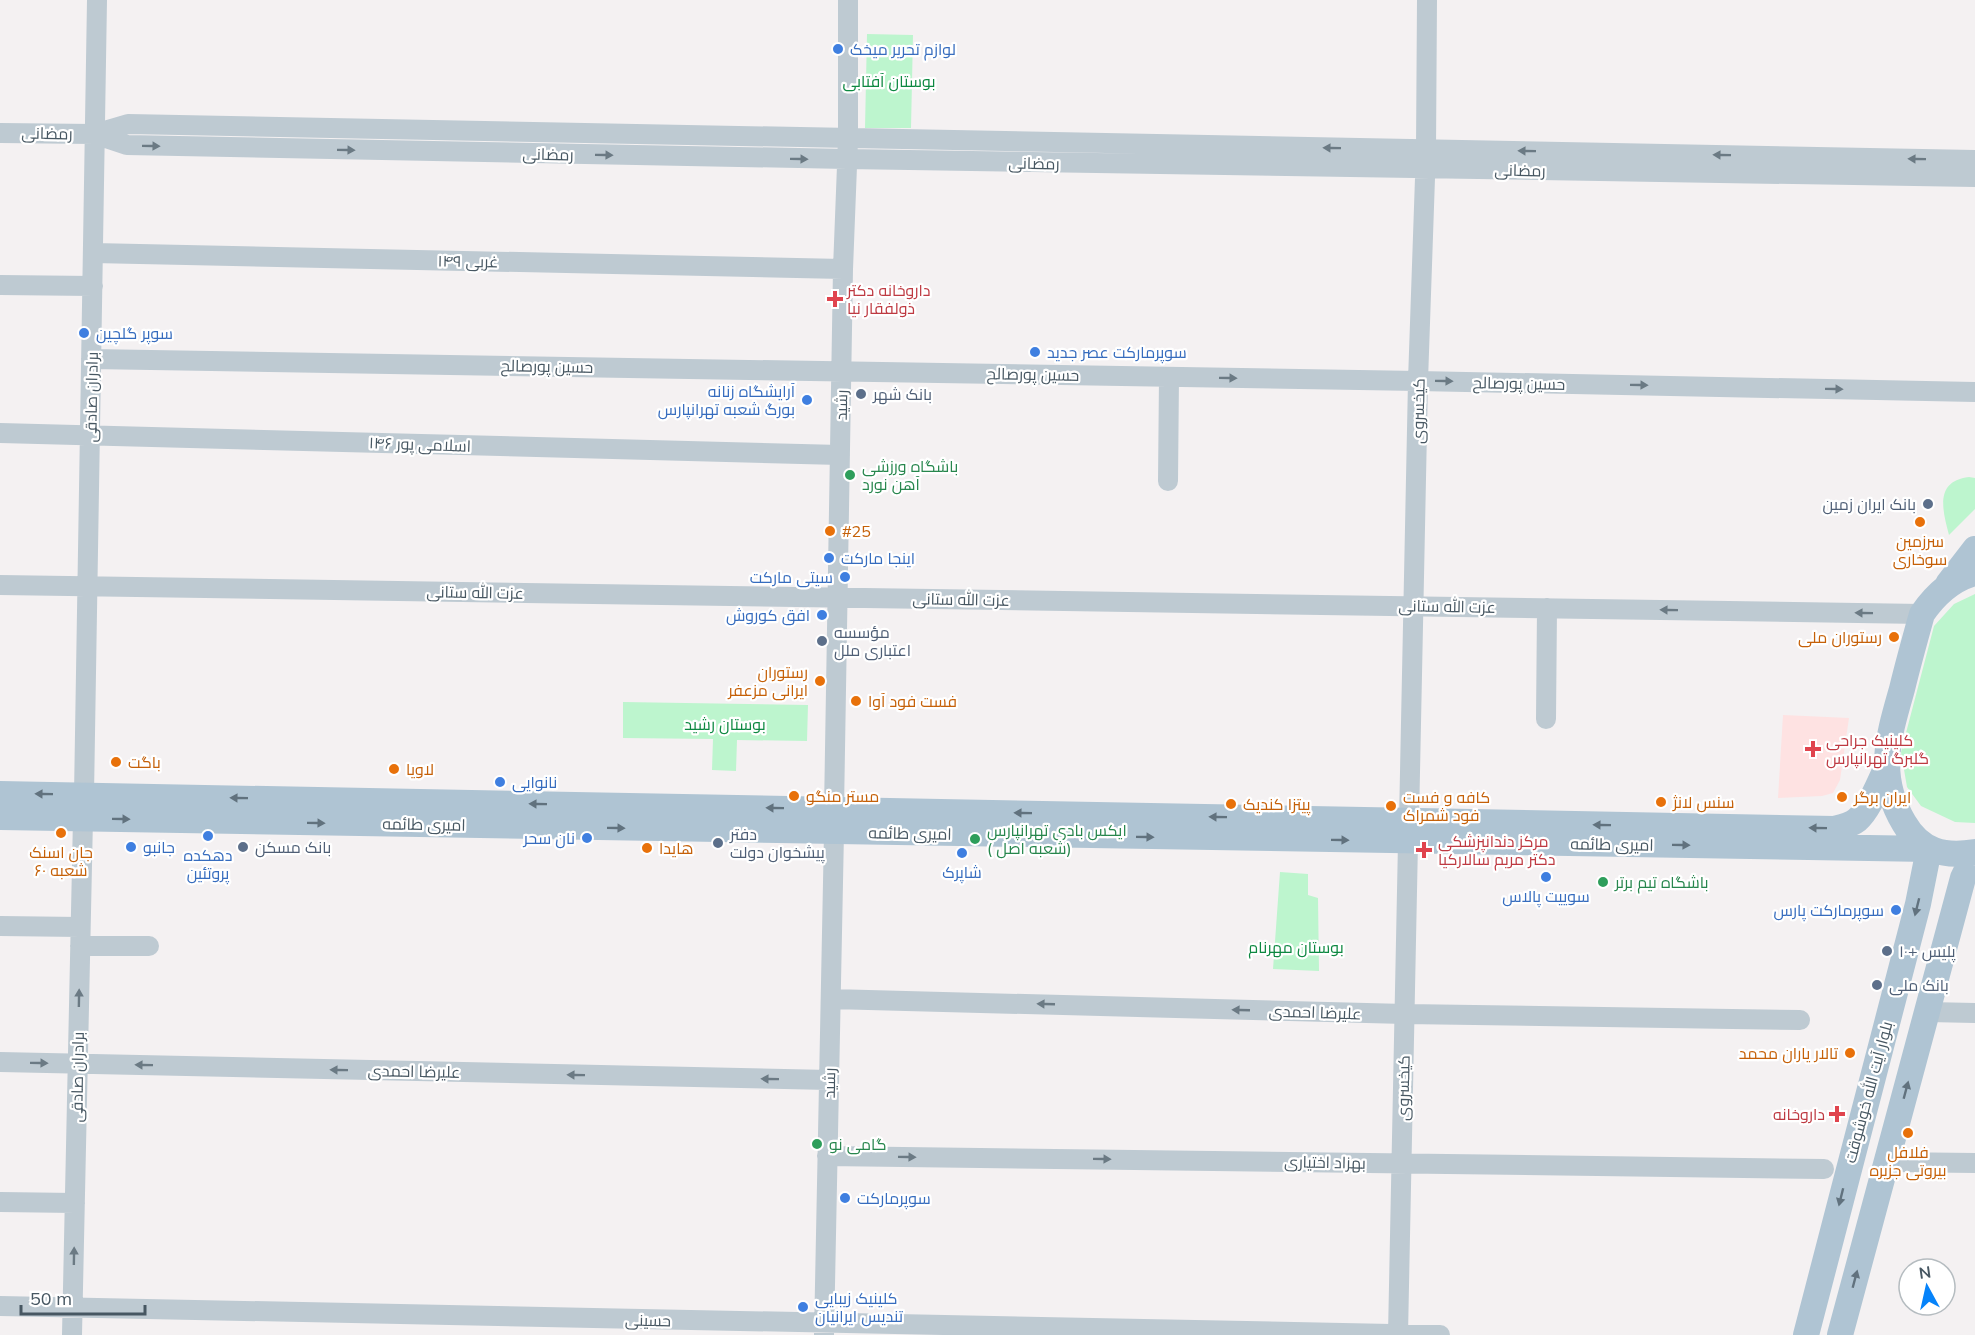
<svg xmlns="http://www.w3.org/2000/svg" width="1975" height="1335" viewBox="0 0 1975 1335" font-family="Mulish,Cairo,sans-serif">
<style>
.medical{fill:#fee2e2}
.green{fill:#bdf5ce}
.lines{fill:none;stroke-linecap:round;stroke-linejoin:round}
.minor{stroke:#becad2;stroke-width:20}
.major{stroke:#afc4d3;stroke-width:26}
.oneway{fill:#6b7a84}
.oneway2{fill:#61727e}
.shop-dot{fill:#3f7fe0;stroke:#fff;stroke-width:2}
.health-dot{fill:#e0444e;stroke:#fff;stroke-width:2}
.service-dot{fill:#5c6f8a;stroke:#fff;stroke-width:2}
.leisure-dot{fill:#2e9e5b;stroke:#fff;stroke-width:2}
.food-dot{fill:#e8710a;stroke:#fff;stroke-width:2}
.labels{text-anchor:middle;stroke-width:4.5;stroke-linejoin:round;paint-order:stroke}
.shop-label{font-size:16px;fill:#366cbe;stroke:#fff;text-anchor:start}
.park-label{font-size:16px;fill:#0d8841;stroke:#fff}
.street-label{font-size:16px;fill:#475762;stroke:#fff}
.health-label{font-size:16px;fill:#be3a42;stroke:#fff;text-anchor:start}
.service-label{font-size:16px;fill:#4e5e75;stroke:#fff;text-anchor:start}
.leisure-label{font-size:16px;fill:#27864d;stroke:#fff;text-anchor:start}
.food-label{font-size:16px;fill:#c56008;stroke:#fff;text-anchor:start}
</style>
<rect width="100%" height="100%" fill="#f4f1f2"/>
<path class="medical" d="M1783,715L1849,718L1840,780L1833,793L1822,796L1778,798Z"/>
<path class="green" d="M867,34L913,35L911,128H865Z
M1969,477L1975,478V509L1949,535C1942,509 1935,481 1969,477Z
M1975,594V823L1955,822L1921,806L1907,787L1901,752L1934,626L1954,604Z
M623,702L808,705L807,741L737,740L736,771L712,770L713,739L623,738Z
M1280,872L1308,874V895L1318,898L1319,971L1273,969Z"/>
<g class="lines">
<path class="minor" d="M0,133L94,134L128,124L1975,160
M94,134L127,145L847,159L1975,177
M93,253L843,269
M0,285L93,286
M91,359L1418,381L1975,392
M0,433L840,455
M1168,481L1169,377
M0,585L1922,614
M1546,719L1547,608
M84,795L97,0
M834,810L843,269L848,140V0
M1409,821L1418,381L1426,149L1427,0
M0,926L80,927
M80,946H149
M831,999L1405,1014L1800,1020
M1928,1012L1975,1013
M0,1062L829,1080
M827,1156L1824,1169
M1887,1162L1975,1163
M0,1202L75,1203
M0,1306L1440,1335
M72,1335L83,818
M824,1335L834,832
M1398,1335L1408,842"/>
<path class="major" d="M1975,573C1952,579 1935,595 1922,614C1915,639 1908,664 1902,689C1888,738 1876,776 1904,823C1921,852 1944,857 1975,852
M1948,584L1975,549
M0,794L1834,829C1842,827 1851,825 1857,820C1869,810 1879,783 1886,769
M0,817L1929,849L1918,904L1806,1335
M1840,1335L1963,878L1975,853"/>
</g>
<defs><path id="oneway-solid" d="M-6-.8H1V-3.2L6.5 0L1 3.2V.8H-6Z" transform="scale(1.5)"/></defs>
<g class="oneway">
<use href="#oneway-solid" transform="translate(151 146) rotate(1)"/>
<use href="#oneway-solid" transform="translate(1332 148) rotate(-179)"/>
<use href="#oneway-solid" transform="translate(346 150) rotate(1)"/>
<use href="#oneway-solid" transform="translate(1527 151) rotate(-179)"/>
<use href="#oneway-solid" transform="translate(604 155) rotate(1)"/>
<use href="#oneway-solid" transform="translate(1722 155) rotate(-179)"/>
<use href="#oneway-solid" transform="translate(799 159) rotate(1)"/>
<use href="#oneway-solid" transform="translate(1917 159) rotate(-179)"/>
<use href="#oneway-solid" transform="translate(1228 378) rotate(1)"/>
<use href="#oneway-solid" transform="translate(1444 381) rotate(1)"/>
<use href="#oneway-solid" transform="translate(1639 385) rotate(1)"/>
<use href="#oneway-solid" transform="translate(1834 389) rotate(1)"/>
<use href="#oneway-solid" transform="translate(1669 610) rotate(-179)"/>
<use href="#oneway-solid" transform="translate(1864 613) rotate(-179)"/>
<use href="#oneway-solid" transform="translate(79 998) rotate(-89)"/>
<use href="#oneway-solid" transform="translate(1046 1004) rotate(-178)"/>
<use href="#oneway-solid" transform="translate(1241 1010) rotate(-178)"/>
<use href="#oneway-solid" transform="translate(39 1063) rotate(1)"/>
<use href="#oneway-solid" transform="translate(144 1065) rotate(-179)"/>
<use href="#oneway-solid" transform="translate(339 1070) rotate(-179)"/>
<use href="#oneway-solid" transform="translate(576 1075) rotate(-179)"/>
<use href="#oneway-solid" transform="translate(770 1079) rotate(-179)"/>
<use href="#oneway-solid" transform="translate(907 1157) rotate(1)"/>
<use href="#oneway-solid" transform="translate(1102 1159) rotate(1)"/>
<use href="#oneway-solid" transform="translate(74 1256) rotate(-89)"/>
</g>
<g class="oneway2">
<use href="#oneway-solid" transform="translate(44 794) rotate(-179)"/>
<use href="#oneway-solid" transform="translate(239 798) rotate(-179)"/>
<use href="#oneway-solid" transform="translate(538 804) rotate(-179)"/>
<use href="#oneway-solid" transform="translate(775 808) rotate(-179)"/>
<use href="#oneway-solid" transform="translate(1023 813) rotate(-179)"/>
<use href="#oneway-solid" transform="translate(1218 817) rotate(-179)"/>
<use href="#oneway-solid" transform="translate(121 819) rotate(1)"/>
<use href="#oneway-solid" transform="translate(316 823) rotate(1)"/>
<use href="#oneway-solid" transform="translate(1602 825) rotate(-179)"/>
<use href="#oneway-solid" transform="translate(616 828) rotate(1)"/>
<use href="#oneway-solid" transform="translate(1818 828) rotate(-179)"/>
<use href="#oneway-solid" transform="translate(1145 837) rotate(1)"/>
<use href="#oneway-solid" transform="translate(1340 840) rotate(1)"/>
<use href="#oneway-solid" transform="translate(1681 845) rotate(1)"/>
<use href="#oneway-solid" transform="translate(1917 907) rotate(104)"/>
<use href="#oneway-solid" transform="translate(1906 1090) rotate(-75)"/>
<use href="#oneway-solid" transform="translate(1841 1197) rotate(104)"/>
<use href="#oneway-solid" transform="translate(1855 1279) rotate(-75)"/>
</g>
<g class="shop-dot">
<circle cx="838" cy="49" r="6"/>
<circle cx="84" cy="333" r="6"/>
<circle cx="1035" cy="352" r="6"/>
<circle cx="807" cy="400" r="6"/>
<circle cx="829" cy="558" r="6"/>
<circle cx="845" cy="577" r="6"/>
<circle cx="822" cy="615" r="6"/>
<circle cx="500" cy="782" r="6"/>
<circle cx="208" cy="836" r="6"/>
<circle cx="587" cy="838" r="6"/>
<circle cx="131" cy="847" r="6"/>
<circle cx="962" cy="853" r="6"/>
<circle cx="1546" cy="877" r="6"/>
<circle cx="1896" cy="910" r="6"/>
<circle cx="845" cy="1198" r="6"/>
<circle cx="803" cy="1307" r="6"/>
</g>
<g class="health-dot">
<path d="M832 290h6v6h6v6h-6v6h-6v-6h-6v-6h6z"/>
<path d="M1810 740h6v6h6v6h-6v6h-6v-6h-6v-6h6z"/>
<path d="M1421 841h6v6h6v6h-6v6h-6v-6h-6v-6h6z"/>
<path d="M1834 1105h6v6h6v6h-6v6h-6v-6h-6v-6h6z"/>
</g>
<g class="service-dot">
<circle cx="861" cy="394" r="6"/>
<circle cx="1928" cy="504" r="6"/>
<circle cx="822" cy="641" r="6"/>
<circle cx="718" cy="843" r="6"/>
<circle cx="243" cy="847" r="6"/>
<circle cx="1887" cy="951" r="6"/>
<circle cx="1877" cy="985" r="6"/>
</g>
<g class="leisure-dot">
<circle cx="850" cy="475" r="6"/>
<circle cx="975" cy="839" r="6"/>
<circle cx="1603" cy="882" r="6"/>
<circle cx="817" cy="1144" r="6"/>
</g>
<g class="food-dot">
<circle cx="1920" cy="522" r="6"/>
<circle cx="830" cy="531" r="6"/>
<circle cx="1894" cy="637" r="6"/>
<circle cx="820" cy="681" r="6"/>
<circle cx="856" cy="701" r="6"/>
<circle cx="116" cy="762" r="6"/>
<circle cx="394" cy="769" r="6"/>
<circle cx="794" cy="796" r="6"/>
<circle cx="1842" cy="797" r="6"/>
<circle cx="1661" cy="802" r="6"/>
<circle cx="1231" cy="804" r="6"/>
<circle cx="1391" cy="806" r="6"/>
<circle cx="61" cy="833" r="6"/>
<circle cx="647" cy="848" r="6"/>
<circle cx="1850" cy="1053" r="6"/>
<circle cx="1908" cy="1133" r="6"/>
</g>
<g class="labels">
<g class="shop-label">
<text x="850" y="55">لوازم تحریر میخک</text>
<text x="96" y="339">سوپر گلچین</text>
<text x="1047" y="358">سوپرمارکت عصر جدید</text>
<text x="795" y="397" text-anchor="end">آرایشگاه زنانه<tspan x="795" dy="18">بورگ شعبه تهرانپارس</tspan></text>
<text x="841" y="564">اینجا مارکت</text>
<text x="833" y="583" text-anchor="end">سیتی مارکت</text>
<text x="810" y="621" text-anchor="end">افق کوروش</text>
<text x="512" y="788">نانوایی</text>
<text x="575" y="844" text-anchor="end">نان سحر</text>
<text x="143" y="853">جانبو</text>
<text x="208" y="861" text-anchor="middle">دهکده<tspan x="208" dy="18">پروتئین</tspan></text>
<text x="962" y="878" text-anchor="middle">شاپرک</text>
<text x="1546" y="902" text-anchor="middle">سوییت پالاس</text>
<text x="1884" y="916" text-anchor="end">سوپرمارکت پارس</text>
<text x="857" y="1204">سوپرمارکت</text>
<text x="815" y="1304">کلینیک زیبایی<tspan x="815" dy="18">تندیس ایرانیان</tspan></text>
</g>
<g class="park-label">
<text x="889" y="87">بوستان آفتابی</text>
<text x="725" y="730">بوستان رشید</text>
<text x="1296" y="953">بوستان مهرنام</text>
</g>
<g class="street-label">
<text transform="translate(47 133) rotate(1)" y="6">رمضانی</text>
<text transform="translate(548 154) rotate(1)" y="6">رمضانی</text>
<text transform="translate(1034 163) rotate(1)" y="6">رمضانی</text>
<text transform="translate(1520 170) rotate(1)" y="6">رمضانی</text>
<text transform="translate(468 261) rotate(1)" y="6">۱۴۹ غربی</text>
<text transform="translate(547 366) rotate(1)" y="6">حسین پورصالح</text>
<text transform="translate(1033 374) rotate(1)" y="6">حسین پورصالح</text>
<text transform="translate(1519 383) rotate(1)" y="6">حسین پورصالح</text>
<text transform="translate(91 397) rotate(-89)" y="6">برادران صادقی</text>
<text transform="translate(841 405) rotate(-89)" y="6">رشید</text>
<text transform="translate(1418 411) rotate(-89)" y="6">کیخسروی</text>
<text transform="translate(420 444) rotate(2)" y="6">۱۴۶ اسلامی پور</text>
<text transform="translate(475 592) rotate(1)" y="6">عزت الله ستانی</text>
<text transform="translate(961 599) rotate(1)" y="6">عزت الله ستانی</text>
<text transform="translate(1447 606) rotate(1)" y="6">عزت الله ستانی</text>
<text transform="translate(424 824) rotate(1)" y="6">امیری طائمه</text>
<text transform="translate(910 833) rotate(1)" y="6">امیری طائمه</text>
<text transform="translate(1612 844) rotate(1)" y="6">امیری طائمه</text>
<text transform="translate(1315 1012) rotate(2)" y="6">علیرضا احمدی</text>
<text transform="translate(414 1071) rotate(1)" y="6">علیرضا احمدی</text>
<text transform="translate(77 1077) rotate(-89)" y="6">برادران صادقی</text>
<text transform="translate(829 1083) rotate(-89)" y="6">رشید</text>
<text transform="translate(1403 1088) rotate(-89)" y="6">کیخسروی</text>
<text transform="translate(1868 1092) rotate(-75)" y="6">بلوار آیت الله خوشوقت</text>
<text transform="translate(1325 1162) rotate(1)" y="6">بهزاد اختیاری</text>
<text transform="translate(648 1320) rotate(1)" y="6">حسینی</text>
</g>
<g class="health-label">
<text x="847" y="296">داروخانه دکتر<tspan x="847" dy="18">ذولفقار نیا</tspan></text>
<text x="1826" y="746">کلینیک جراحی<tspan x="1826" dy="18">گلبرگ تهرانپارس</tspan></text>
<text x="1438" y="847">مرکز دندانپزشکی<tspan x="1438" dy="18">دکتر مریم سالارکیا</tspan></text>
<text x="1825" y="1120" text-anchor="end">داروخانه</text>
</g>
<g class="service-label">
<text x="873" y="400">بانک شهر</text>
<text x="1916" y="510" text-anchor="end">بانک ایران زمین</text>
<text x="834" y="638">مؤسسه<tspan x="834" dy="18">اعتباری ملل</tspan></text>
<text x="730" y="840">دفتر<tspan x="730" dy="18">پیشخوان دولت</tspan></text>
<text x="255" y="853">بانک مسکن</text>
<text x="1899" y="957">پلیس +١٠</text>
<text x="1889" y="991">بانک ملی</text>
</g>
<g class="leisure-label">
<text x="862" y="472">باشگاه ورزشی<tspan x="862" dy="18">آهن نورد</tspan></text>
<text x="987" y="836">ایکس بادی تهرانپارس<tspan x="987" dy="18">( شعبه اصل)</tspan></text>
<text x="1615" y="888">باشگاه تیم برتر</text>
<text x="829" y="1150">گامی نو</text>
</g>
<g class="food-label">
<text x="842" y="537">#25</text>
<text x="1920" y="547" text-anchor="middle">سرزمين<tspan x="1920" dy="18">سوخاری</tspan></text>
<text x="1882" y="643" text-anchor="end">رستوران ملی</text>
<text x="808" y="678" text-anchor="end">رستوران<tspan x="808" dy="18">ایرانی مزعفر</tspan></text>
<text x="868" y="707">فست فود آوا</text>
<text x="128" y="768">باگت</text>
<text x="406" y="775">لاویا</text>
<text x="806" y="802">مستر منگو</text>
<text x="1403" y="803">کافه و فست<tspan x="1403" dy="18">فود شمراک</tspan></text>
<text x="1854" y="803">ایران برگر</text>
<text x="1673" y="808">سنس لانژ</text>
<text x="1243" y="810">پیتزا کندیک</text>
<text x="659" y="854">هایدا</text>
<text x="61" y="858" text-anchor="middle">جان اسنک<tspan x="61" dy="18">شعبه ۶۰</tspan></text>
<text x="1838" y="1059" text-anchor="end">تالار یاران محمد</text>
<text x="1908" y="1158" text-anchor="middle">فلافل<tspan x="1908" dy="18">بیروتی جزیره</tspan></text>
</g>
</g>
<g transform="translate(1927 1287) rotate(352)"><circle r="28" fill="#ffffff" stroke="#b5bcc0" stroke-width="1.5"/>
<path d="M0-4.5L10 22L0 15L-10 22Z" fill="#0683fa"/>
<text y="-9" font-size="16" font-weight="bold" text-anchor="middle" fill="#475762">N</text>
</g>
<path d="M21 1305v9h124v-9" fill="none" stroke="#475762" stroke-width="3"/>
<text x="30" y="1305" font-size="18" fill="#475762" stroke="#ffffff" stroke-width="4.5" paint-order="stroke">50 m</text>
</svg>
